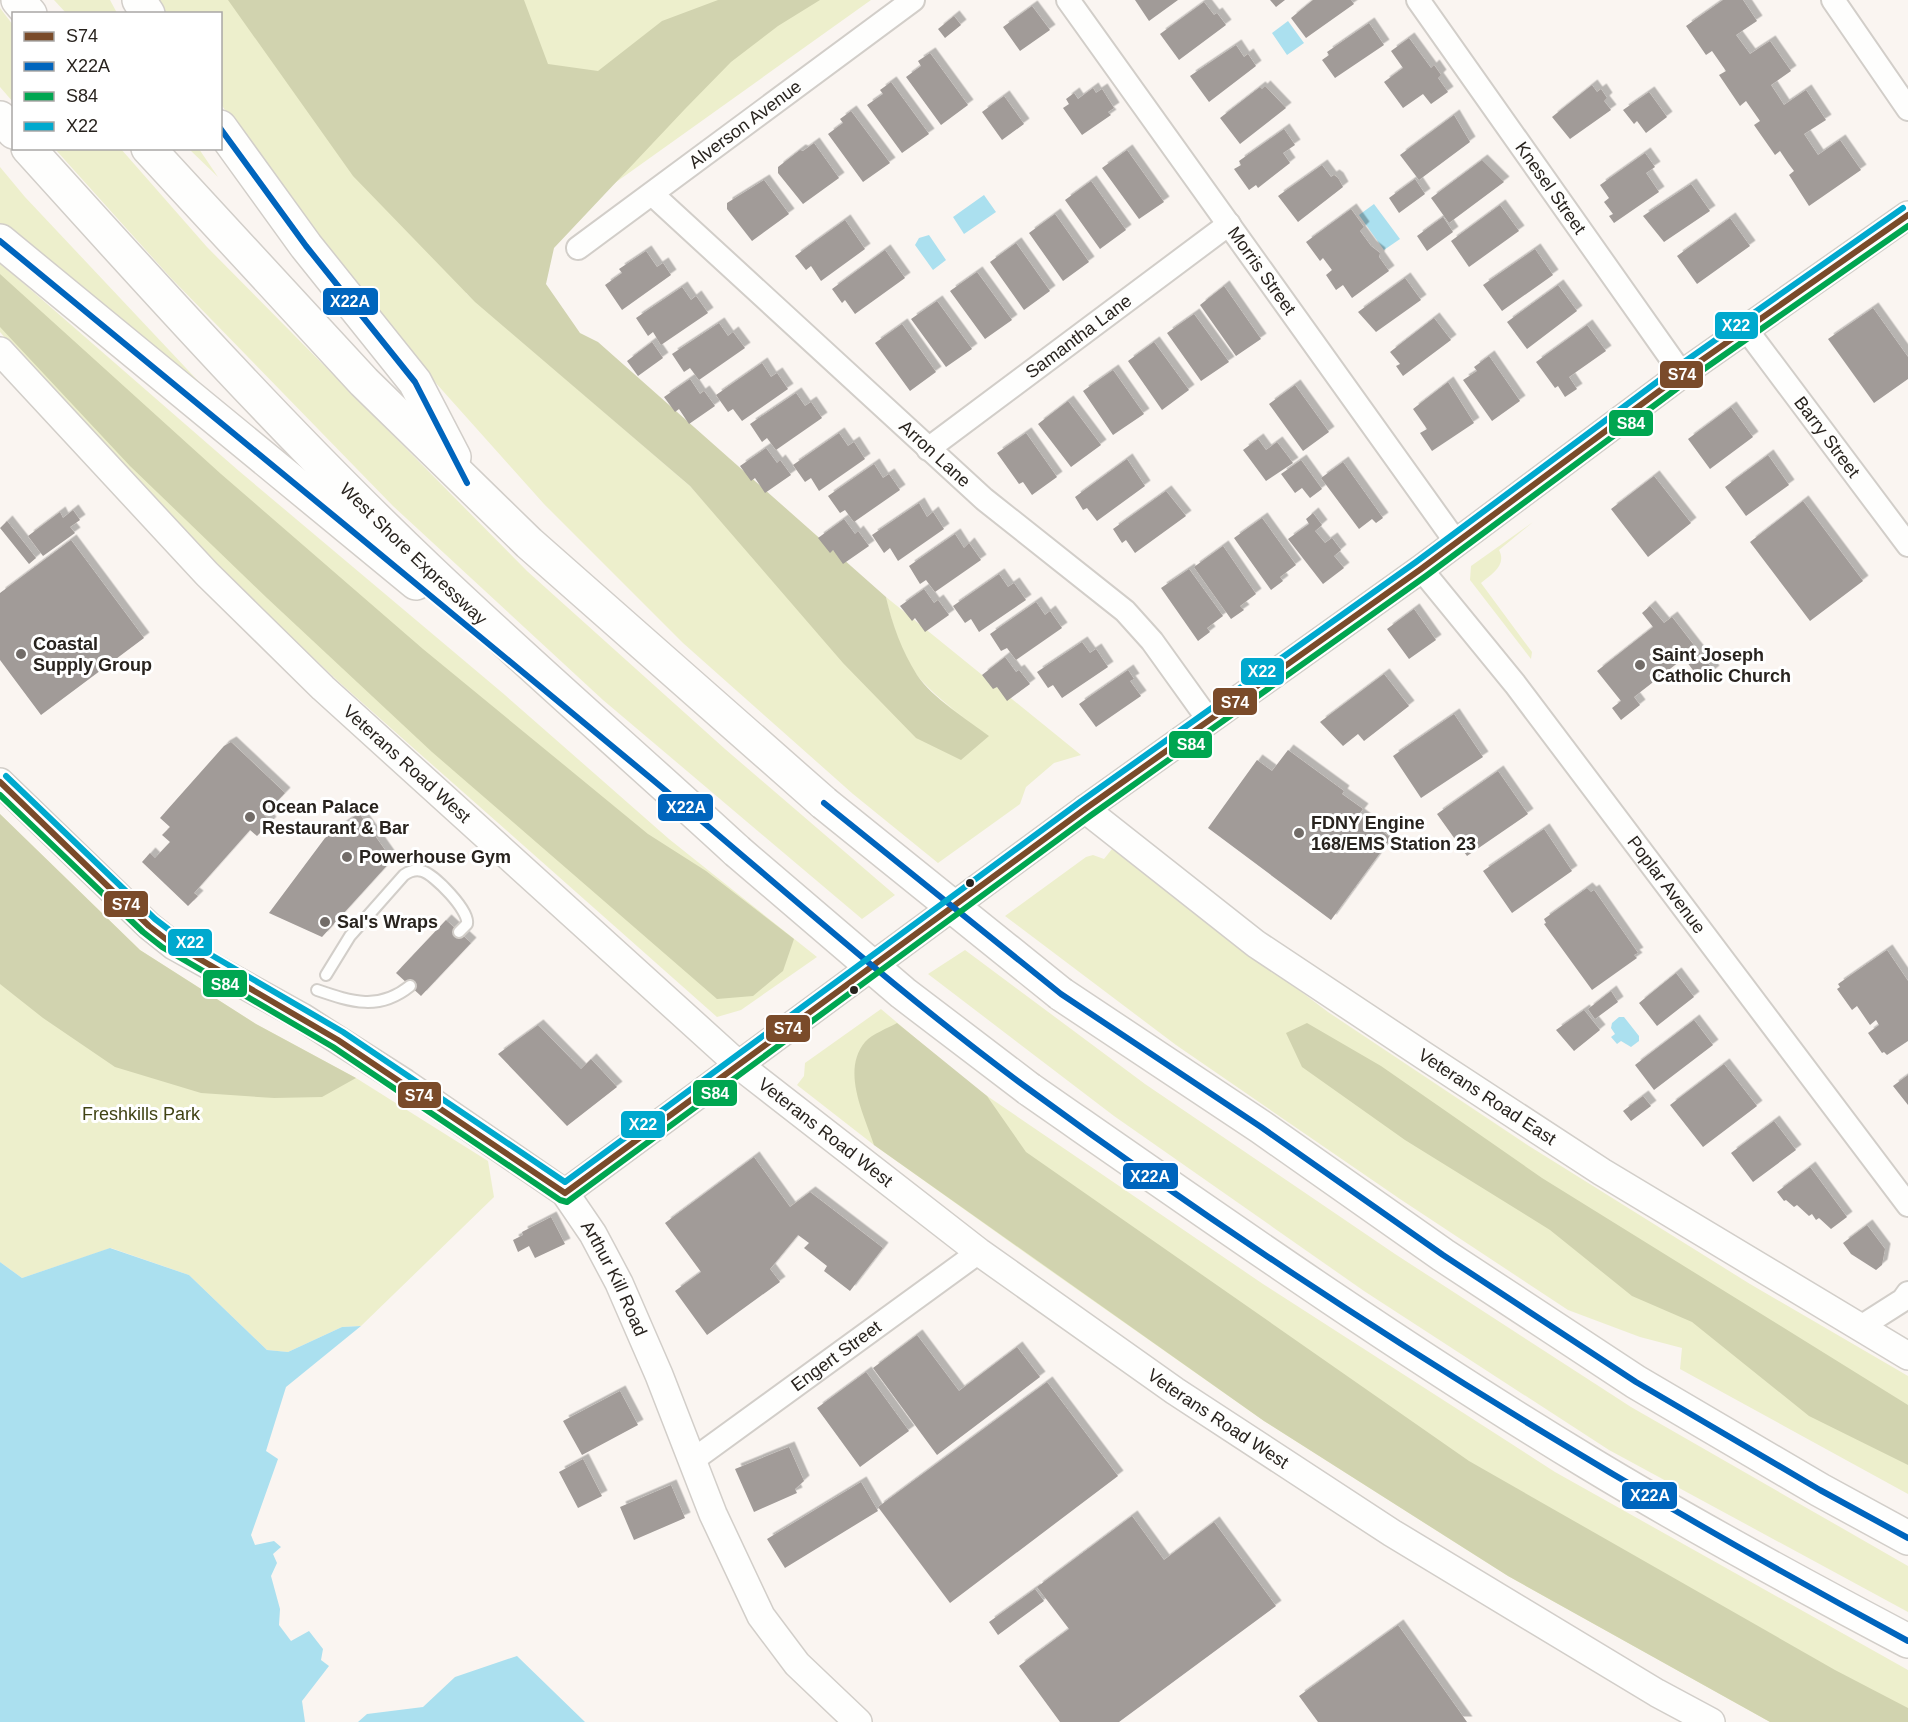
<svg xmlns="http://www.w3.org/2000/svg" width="1908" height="1722" viewBox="0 0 1908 1722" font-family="Helvetica,sans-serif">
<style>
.green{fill:#edefcc}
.forest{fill:#d1d3af}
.water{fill:#abe0ef}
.building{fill:#a19b98;filter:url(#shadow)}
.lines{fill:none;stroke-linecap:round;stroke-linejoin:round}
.service-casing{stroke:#d2cec9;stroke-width:14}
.minor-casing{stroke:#d2cec9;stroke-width:26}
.tertiary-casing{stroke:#d2cec9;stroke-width:30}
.motorway-casing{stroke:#d2cec9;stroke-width:36}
.service{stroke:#fefefd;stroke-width:10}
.minor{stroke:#fefefd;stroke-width:22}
.tertiary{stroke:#fefefd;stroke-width:27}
.motorway{stroke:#fefefd;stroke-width:33}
.motorway-bridge-casing{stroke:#d2cec9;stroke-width:36;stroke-linecap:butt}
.motorway-bridge{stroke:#fefefd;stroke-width:33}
.bus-1-casing{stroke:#fff;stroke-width:10}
.bus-2-casing{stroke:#fff;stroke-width:10}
.bus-3-casing{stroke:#fff;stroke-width:10}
.bus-4-casing{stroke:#fff;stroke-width:10}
.bus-1{stroke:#7a4b2a;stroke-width:6}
.bus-2{stroke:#0065bd;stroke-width:6}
.bus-3{stroke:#00a651;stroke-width:6}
.bus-4{stroke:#00a9ce;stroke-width:6}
.poi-dot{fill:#726c68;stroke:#fff;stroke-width:2}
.bus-dot{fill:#28231e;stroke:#fff;stroke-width:2}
.labels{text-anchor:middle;stroke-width:6;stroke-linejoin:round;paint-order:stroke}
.street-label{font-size:18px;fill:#28231e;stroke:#fff}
.poi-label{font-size:18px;font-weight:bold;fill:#28231e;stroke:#fff;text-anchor:start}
.park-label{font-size:18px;fill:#404314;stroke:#fff}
.line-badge{stroke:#fff;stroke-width:2}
.badge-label{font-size:16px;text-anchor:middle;font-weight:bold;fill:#fff}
</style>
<defs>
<filter id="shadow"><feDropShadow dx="5.5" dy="-5.5" stdDeviation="0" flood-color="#0004"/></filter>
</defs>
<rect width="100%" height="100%" fill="#faf5f1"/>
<path class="green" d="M54,0H110L117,13H66Z
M153,0H871L612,185L466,293L690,486L763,568L989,736C965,718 940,701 920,679C903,659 891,622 886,597L1081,755L1054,763L1026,787L1020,804L938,863L853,794L683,643L544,504L392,334L245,141L221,104L220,14L162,13Z
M0,8L13,25V102L0,87Z
M55,149H121L207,247L527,571L725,749L895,895L862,919L603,700L393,506L170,277Z
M189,149H199L218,177Z
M0,167L25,197L249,435L0,223Z
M0,263L239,471L505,695L669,839L817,957L741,1010L717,1017L340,683L158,511L0,332Z
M1533,522L1499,550C1507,565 1492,574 1481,583L1532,652L1531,659L1470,580L1471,566Z
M0,814L140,950L256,1024L356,1078L488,1161L494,1197L361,1326L342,1327L288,1352L267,1350L189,1275L111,1248L22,1278L0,1262Z
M1112,849L1328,1012L1529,1146L1750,1284L1908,1376V1494L1680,1369L1682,1348L1640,1337L1568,1310L1400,1199L1176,1045L1005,916L1086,857L1093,855L1104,859Z
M965,950L1145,1084L1395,1254L1631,1407L1908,1566V1612L1609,1450L1364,1291L1114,1116L928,974Z
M881,1009L971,1085L1263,1284L1555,1472L1908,1670V1722H1770L1508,1576L1264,1421L1031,1257L874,1145L797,1085L804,1076L805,1063Z"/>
<path class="forest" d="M228,0H524L548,64L598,71L662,21L718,0H820L778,26L731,62L685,109L554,248L546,284L580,333L598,342L886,597C892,624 902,651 917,675C932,698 968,720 989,736L961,760L916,738L843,663L690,486L475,302L353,176Z
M0,274L221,474L423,649L648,834L706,871L794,939L783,971L753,996L717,999L432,752L267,598L130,466L0,327Z
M0,814L140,950L256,1024L356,1078L322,1097L274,1098L201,1093L115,1067L43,1018L0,984Z
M897,1023L987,1096L1026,1152L1469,1461L1835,1670L1908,1708V1722H1770L1508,1576L1264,1421L874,1145C864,1114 841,1071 865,1042C872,1034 888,1028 897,1023Z
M1307,1023L1381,1066L1542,1178L1908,1405V1465L1809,1416L1692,1322L1632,1296L1550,1230L1405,1140L1302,1067L1286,1033Z"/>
<path class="water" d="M1288,21L1304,43L1287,55L1272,33Z
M984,195L996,212L964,234L953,217Z
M1374,204L1400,239L1384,250L1359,215Z
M929,235L946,260L933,270L915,245L919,238Z
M1619,1017H1624L1639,1036V1041L1631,1047L1621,1041L1617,1044L1611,1037L1615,1034L1611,1028L1612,1023Z
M110,1248L189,1275L267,1350L288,1352L342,1327L361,1326L286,1387L266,1451L278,1459L251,1535L255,1545L274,1541L281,1547L273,1554L277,1563L271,1576L280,1609L279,1625L291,1641L309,1631L323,1649L321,1660L329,1666L302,1701L305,1722H0V1262L22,1278Z
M517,1656L585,1722H358L367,1714L423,1707L455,1677Z"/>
<path class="building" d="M1135,0H1178L1149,21Z
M1270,0H1285L1276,7Z
M1313,0H1351L1354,4L1306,38L1291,18Z
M1723,0H1743L1757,21L1736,35L1750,54L1770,41L1791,71L1771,85L1784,105L1806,90L1826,120L1804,134L1818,155L1840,140L1861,170L1809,206L1789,175L1794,171L1788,163L1780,151L1775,155L1754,125L1760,121L1746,101L1740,106L1719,75L1726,71L1712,51L1706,55L1686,26Z
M1204,2L1214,15L1217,13L1226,25L1179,60L1160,34Z
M1032,6L1050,30L1020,51L1003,27Z
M954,16L961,25L945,38L938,29Z
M1369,23L1384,45L1335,78L1322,60L1329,55L1327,52Z
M1409,38L1431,68L1434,65L1441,75L1438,78L1448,92L1431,104L1423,94L1403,108L1384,82L1403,68L1391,51Z
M1236,45L1244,57L1248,54L1256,66L1209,102L1190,76Z
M930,53L968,105L941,125L906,77L921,66L918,61Z
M891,82L929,134L902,153L867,105L883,94L880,90Z
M1592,85L1597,92L1601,89L1607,98L1604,101L1611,110L1570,139L1552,117Z
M1265,86L1286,108L1240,144L1220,118L1260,87L1262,89Z
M1093,88L1096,93L1102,89L1114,108L1108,112L1111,115L1082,135L1063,108L1069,104L1066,99L1074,93L1078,99Z
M1649,92L1667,117L1646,133L1637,121L1634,124L1623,110Z
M1004,96L1024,124L1002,140L982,112Z
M851,111L890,163L863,182L828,134L843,123L840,119Z
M1454,115L1470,142L1419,180L1400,155Z
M1284,129L1295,145L1283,153L1290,163L1258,188L1256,185L1249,190L1234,169L1241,165L1239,161Z
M814,143L839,178L803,204L778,173V167L800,150L803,151Z
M1127,150L1164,202L1139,219L1102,168Z
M1645,153L1655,167L1646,173L1659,192L1614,223L1609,216L1613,214L1604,202L1609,198L1600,185Z
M1482,160L1504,182L1449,223L1431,198Z
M1322,165L1331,177L1334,175L1338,178L1343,187L1298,222L1278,196Z
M1415,179L1425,194L1399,213L1389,198Z
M764,180L789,214L752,241L727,209V203Z
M1091,181L1126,230L1100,249L1065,200Z
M1691,184L1710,211L1664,242L1643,216Z
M1500,205L1519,231L1469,267L1451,241Z
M1351,209L1364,227L1360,231L1371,246L1380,253L1379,257L1389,271L1352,298L1343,285L1336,290L1326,275L1332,270L1323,258L1320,261L1306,242Z
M1055,214L1089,262L1063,281L1029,233Z
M1443,217L1453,232L1427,251L1417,236Z
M1730,218L1750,246L1697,284L1677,256Z
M845,220L865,249L821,281L811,266L806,270L795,256Z
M1016,243L1050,291L1024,310L990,262Z
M1535,249L1553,275L1502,311L1483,285Z
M885,250L905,278L855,314L845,300L842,303L832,289Z
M646,251L657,267L663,263L671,275L622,310L605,285L622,273L619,269Z
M977,272L1012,320L985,339L950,291Z
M1405,278L1421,300L1376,332L1358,312Z
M1558,285L1577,311L1527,349L1507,322Z
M1224,286L1261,339L1236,356L1200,305Z
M682,287L691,300L696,296L708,313L661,345L653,332L648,336L636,318Z
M937,301L972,349L946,367L911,319Z
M1873,308L1908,357V379L1874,403L1828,339Z
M1194,314L1229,362L1201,381L1167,333Z
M1434,318L1451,340L1403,376L1396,366L1400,364L1390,352Z
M719,323L728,336L733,332L745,348L699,380L690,368L684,372L672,354Z
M902,324L936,372L910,391L875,343Z
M1587,325L1606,351L1569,377L1577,389L1565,397L1558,386L1555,388L1536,362Z
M652,342L663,358L638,376L627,361Z
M1154,342L1189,390L1162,410L1128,361Z
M1489,356L1520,401L1492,421L1463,380L1477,371L1474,367Z
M762,363L771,377L777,373L788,389L742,421L733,409L728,412L716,395Z
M1113,370L1144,414L1113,435L1083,391Z
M690,379L700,394L704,391L715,406L689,424L679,409L675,412L664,397Z
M1448,382L1474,423L1432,451L1420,433L1427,429L1413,409Z
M1295,385L1329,432L1303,451L1269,404Z
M796,393L805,406L811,402L822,418L776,450L767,438L762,442L750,424Z
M1068,401L1101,445L1071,467L1038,424Z
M1731,407L1753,437L1710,469L1688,439Z
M839,433L848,446L854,442L865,459L819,491L811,478L805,482L793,465Z
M1026,433L1057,477L1032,495L1023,482L1019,484L997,453Z
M1258,439L1266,450L1277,442L1293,463L1266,481L1243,450Z
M766,448L777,463L780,460L791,475L765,493L755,478L751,481L740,466Z
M1768,455L1789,485L1746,516L1725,487Z
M1127,459L1145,486L1097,521L1087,508L1083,510L1075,497Z
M1301,460L1322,489L1310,498L1302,488L1295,493L1281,474Z
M1343,462L1383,518L1376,523L1372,519L1359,529L1321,478Z
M874,464L883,478L889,474L900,490L854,522L845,510L840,513L828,496Z
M1654,476L1691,523L1648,557L1611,509Z
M1166,491L1186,516L1135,553L1126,540L1122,543L1113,529Z
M1803,501L1863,581L1810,621L1750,542Z
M919,503L927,517L933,512L944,529L898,561L890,548L884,553L872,535Z
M73,510L80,520L70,527L75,533L43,556L28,536L60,512L63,518Z
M1313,513L1322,525L1315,531L1325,543L1332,538L1341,550L1334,556L1344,568L1323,584L1288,539L1309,524L1306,519Z
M1262,518L1296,565L1280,577L1283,581L1271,590L1234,538Z
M844,519L855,534L858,531L869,546L843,564L833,550L830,553L818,538Z
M7,521L36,558L29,564L0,528Z
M955,534L964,548L969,543L981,560L935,592L926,580L920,584L909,566Z
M71,540L144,638L41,715L0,660V593Z
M1223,546L1256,594L1240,606L1244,610L1231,619L1194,567Z
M1189,569L1223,616L1207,628L1210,632L1198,641L1161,588Z
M999,574L1008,587L1014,583L1026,600L979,632L971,619L965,623L953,606Z
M924,589L934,603L938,600L949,615L925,632L915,618L912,621L900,606Z
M1036,602L1045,615L1050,611L1062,628L1016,660L1007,648L1001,651L990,634Z
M1650,606L1664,623L1672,617L1714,671L1701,681L1684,658L1634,697L1640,705L1621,720L1612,708L1621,701L1597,671L1653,627L1642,613Z
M1414,609L1436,640L1409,659L1387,629Z
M1082,642L1090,653L1096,649L1108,667L1062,698L1053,685L1048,688L1037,672Z
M1005,657L1016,672L1019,670L1030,684L1007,701L997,687L993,689L982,675Z
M1128,670L1134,679L1130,681L1141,696L1096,727L1079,704Z
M1384,674L1409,706L1364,741L1358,734L1343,746L1320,722Z
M1454,714L1483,757L1421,798L1393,756Z
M231,742L285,793L264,815L271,822L257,836L250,830L194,893L198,896L188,906L142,862L150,853L155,858L170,842L162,835L170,827L160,818L224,746Z
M1288,750L1344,791L1342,794L1363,809L1359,814L1391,838L1331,920L1208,828L1257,760L1272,771Z
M1498,771L1528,814L1467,856L1437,814Z
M359,813L392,860L322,937L269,913L325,838Z
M1544,829L1572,871L1512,913L1483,871Z
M1587,888L1591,892L1594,890L1638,953L1634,955L1637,958L1592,990L1544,924L1546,923L1544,919Z
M446,920L471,943L421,996L396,973Z
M1887,950L1908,981V1041L1887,1055L1884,1052L1882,1053L1868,1033L1879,1025L1876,1020L1870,1025L1857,1006L1852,1010L1837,989L1840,987L1838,984Z
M1676,973L1694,997L1657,1026L1639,1003Z
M1611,991L1618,1002L1595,1019L1588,1009Z
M1584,1010L1600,1030L1574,1051L1556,1030Z
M1694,1020L1713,1045L1654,1090L1635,1065Z
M538,1025L581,1069L591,1059L617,1087L567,1126L498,1054Z
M1724,1064L1757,1106L1703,1147L1670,1105Z
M1908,1075V1105L1893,1086Z
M1643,1096L1651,1106L1631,1121L1623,1111Z
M1774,1121L1796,1150L1753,1182L1731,1153Z
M754,1157L790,1207L810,1192L883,1248L850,1291L824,1271L827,1266L804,1248L809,1243L798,1235L770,1269L780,1282L707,1335L675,1291L701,1272L665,1223Z
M1810,1167L1847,1217L1831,1229L1819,1218L1816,1220L1812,1214L1809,1216L1797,1205L1794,1207L1786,1200L1784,1201L1777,1192Z
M551,1217L565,1244L535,1258L529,1246L518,1252L513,1240L523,1235L522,1232Z
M1867,1225L1885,1249L1882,1265L1876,1270L1851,1254L1843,1243Z
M917,1335L959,1391L1017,1347L1040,1377L937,1455L873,1368Z
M866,1372L909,1431L860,1467L817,1408Z
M1047,1382L1118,1476L950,1603L878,1507Z
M620,1391L638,1425L582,1455L563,1421Z
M789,1447L804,1481L795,1489L797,1493L754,1512L735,1469Z
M583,1459L602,1496L578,1508L559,1472Z
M861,1482L878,1511L785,1568L767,1539Z
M671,1485L685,1518L634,1540L620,1507Z
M1132,1516L1164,1560L1214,1522L1276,1606L1119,1722H1060L1019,1666L1069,1629L1037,1587Z
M1035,1589L1044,1601L998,1635L989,1622Z
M1398,1625L1467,1722H1318L1299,1696Z"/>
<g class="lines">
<g class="service-casing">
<path id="service" d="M326,975L350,936L404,875C410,871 415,869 422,871C434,874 470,911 467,924L459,932
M317,990C352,1002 379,1011 410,986"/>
</g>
<g class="minor-casing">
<g id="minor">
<path id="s1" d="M1068,0L1456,542"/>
<path id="s2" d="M1418,0L1682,374"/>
<path d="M1833,0L1908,109"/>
<path id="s3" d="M652,194L984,499L1125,611L1152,641L1208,719"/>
<path id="s4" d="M578,248L913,0"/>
<path id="s5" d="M1746,329L1908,545"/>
<path id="s6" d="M928,449L1229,224"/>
<path id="s7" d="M1421,569L1515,684L1908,1205"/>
<path d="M1859,1328L1903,1300L1908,1293"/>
<path id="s8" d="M693,1460L979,1252"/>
</g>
</g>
<g class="tertiary-casing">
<g id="tertiary">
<path id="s9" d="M0,351L207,574L323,688L740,1066L979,1252L1175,1391L1392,1533L1657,1693L1711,1722"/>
<path id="s10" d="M0,782L149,926L174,946L302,1017L405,1083L565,1193L593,1234L619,1283L659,1375L713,1514L761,1616L797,1664L858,1722"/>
<path id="s11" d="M1085,809L1256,944L1423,1055L1602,1172L1908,1356"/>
<path d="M565,1193L1085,809L1421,569L1682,374L1908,215"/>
</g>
</g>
<g class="motorway-casing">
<g id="motorway">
<path d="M18,0L30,14"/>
<path d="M139,0L148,14"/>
<path d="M0,118L14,132"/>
<path d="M220,127L306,246L415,382L454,457"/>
<path id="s12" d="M28,148C158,292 289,437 429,570C530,666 635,757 737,851"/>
<path d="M148,148L364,382L529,543L824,803"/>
<path d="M0,241L416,583"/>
<path d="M1061,994L1261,1127L1443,1255L1636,1382L1820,1490L1908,1538"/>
<path d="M1029,1089C1213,1217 1397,1347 1589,1463C1693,1526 1800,1584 1908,1641"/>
</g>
</g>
<use href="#service" class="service"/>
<use href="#minor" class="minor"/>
<use href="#tertiary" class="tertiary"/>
<use href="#motorway" class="motorway"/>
<g class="motorway-bridge-casing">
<path id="motorway-bridge" d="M824,803L1061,994
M737,851L903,993L1029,1089"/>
</g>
<use href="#motorway-bridge" class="motorway-bridge"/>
<g class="bus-1-casing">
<path id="bus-1" d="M0,782L149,926L167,940L338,1040L565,1193
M565,1193L1085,809L1421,569L1682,374L1908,215"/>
</g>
<g class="bus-2-casing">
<path id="bus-2" d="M220,128L306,246L415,382L467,483
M0,241C218,421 436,599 653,780C778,884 899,994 1030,1090C1309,1295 1604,1477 1908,1641
M824,803L1061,994L1261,1127L1443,1255L1636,1382L1820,1490L1908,1538"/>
</g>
<g class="bus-3-casing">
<path id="bus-3" d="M0,795L143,932L162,947L333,1047L560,1200L567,1202L1090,816L1426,576L1687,381L1908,226"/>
</g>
<g class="bus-4-casing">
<path id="bus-4" d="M6,776L155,919L172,932L343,1032L565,1182L1080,802L1416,562L1677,367L1903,208"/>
</g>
<use href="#bus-1" class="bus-1"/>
<use href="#bus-2" class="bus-2"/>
<use href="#bus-3" class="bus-3"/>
<use href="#bus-4" class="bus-4"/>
</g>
<g class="poi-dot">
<circle cx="21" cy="654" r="6"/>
<circle cx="1640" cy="665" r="6"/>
<circle cx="250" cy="817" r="6"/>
<circle cx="1299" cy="833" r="6"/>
<circle cx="347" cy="857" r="6"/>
<circle cx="325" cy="922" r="6"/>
</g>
<g class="bus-dot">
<circle cx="970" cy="883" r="5"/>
<circle cx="854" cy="990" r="5"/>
</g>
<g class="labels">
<g class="street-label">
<text dy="6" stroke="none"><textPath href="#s4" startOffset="208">Alverson Avenue</textPath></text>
<text dy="6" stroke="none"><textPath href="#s2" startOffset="230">Knesel Street</textPath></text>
<text dy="6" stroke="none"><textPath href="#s1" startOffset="333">Morris Street</textPath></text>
<text dy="6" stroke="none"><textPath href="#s6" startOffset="188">Samantha Lane</textPath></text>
<text dy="6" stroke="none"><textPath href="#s5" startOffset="135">Barry Street</textPath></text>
<text dy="6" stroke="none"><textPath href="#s3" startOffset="384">Arron Lane</textPath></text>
<text dy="6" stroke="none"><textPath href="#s12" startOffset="560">West Shore Expressway</textPath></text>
<text dy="6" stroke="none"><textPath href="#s9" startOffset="580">Veterans Road West</textPath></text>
<text dy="6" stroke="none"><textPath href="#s7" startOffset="400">Poplar Avenue</textPath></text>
<text dy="6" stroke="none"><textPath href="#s11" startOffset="495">Veterans Road East</textPath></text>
<text dy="6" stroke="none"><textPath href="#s9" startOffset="1138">Veterans Road West</textPath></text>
<text dy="6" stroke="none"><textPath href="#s10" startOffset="801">Arthur Kill Road</textPath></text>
<text dy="6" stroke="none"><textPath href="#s8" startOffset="177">Engert Street</textPath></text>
<text dy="6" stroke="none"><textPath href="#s9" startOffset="1624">Veterans Road West</textPath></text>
</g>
<g class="poi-label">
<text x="33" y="650">Coastal<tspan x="33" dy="21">Supply Group</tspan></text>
<text x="1652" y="661">Saint Joseph<tspan x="1652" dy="21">Catholic Church</tspan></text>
<text x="262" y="813">Ocean Palace<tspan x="262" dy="21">Restaurant &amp; Bar</tspan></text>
<text x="1311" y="829">FDNY Engine<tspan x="1311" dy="21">168/EMS Station 23</tspan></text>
<text x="359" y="863">Powerhouse Gym</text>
<text x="337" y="928">Sal's Wraps</text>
</g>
<g class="park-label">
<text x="141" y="1120">Freshkills Park</text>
</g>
</g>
<g class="line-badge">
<rect x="322" y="287" width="57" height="29" rx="6" fill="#0065bd"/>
<rect x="1714" y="311" width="45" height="29" rx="6" fill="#00a9ce"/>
<rect x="1659" y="360" width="45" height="29" rx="6" fill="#7a4b2a"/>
<rect x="1608" y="409" width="46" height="28" rx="6" fill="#00a651"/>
<rect x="1240" y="657" width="45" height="29" rx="6" fill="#00a9ce"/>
<rect x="1212" y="687" width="46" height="29" rx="6" fill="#7a4b2a"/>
<rect x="1168" y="730" width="45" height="29" rx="6" fill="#00a651"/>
<rect x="657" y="793" width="57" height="29" rx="6" fill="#0065bd"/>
<rect x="103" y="890" width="46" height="28" rx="6" fill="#7a4b2a"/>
<rect x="167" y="928" width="46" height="29" rx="6" fill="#00a9ce"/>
<rect x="202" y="969" width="46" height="29" rx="6" fill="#00a651"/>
<rect x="765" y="1014" width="46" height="29" rx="6" fill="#7a4b2a"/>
<rect x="692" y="1079" width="46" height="28" rx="6" fill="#00a651"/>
<rect x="397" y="1081" width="45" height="28" rx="6" fill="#7a4b2a"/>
<rect x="620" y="1110" width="46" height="29" rx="6" fill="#00a9ce"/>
<rect x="1122" y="1162" width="57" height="28" rx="6" fill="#0065bd"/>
<rect x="1621" y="1481" width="57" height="29" rx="6" fill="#0065bd"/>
</g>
<g class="badge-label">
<text x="350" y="307">X22A</text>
<text x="1736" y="331">X22</text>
<text x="1682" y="380">S74</text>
<text x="1631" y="429">S84</text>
<text x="1262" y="677">X22</text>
<text x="1235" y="708">S74</text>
<text x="1191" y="750">S84</text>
<text x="686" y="813">X22A</text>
<text x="126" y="910">S74</text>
<text x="190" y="948">X22</text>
<text x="225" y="990">S84</text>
<text x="788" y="1034">S74</text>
<text x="715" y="1099">S84</text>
<text x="419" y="1101">S74</text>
<text x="643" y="1130">X22</text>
<text x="1150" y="1182">X22A</text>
<text x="1650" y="1501">X22A</text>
</g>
<rect x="12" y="12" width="210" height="138" fill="#ffffff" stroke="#a9a7a5" stroke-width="1.5"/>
<rect x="24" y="32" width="30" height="9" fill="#7a4b2a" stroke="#a9a7a5" stroke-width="1.5"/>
<text x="66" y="42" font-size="18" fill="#28231e">S74</text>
<rect x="24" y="62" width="30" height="9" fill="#0065bd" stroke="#a9a7a5" stroke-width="1.5"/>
<text x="66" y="72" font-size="18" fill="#28231e">X22A</text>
<rect x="24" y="92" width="30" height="9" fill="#00a651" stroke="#a9a7a5" stroke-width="1.5"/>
<text x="66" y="102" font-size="18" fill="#28231e">S84</text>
<rect x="24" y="122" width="30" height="9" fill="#00a9ce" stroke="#a9a7a5" stroke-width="1.5"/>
<text x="66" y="132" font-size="18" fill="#28231e">X22</text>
</svg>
